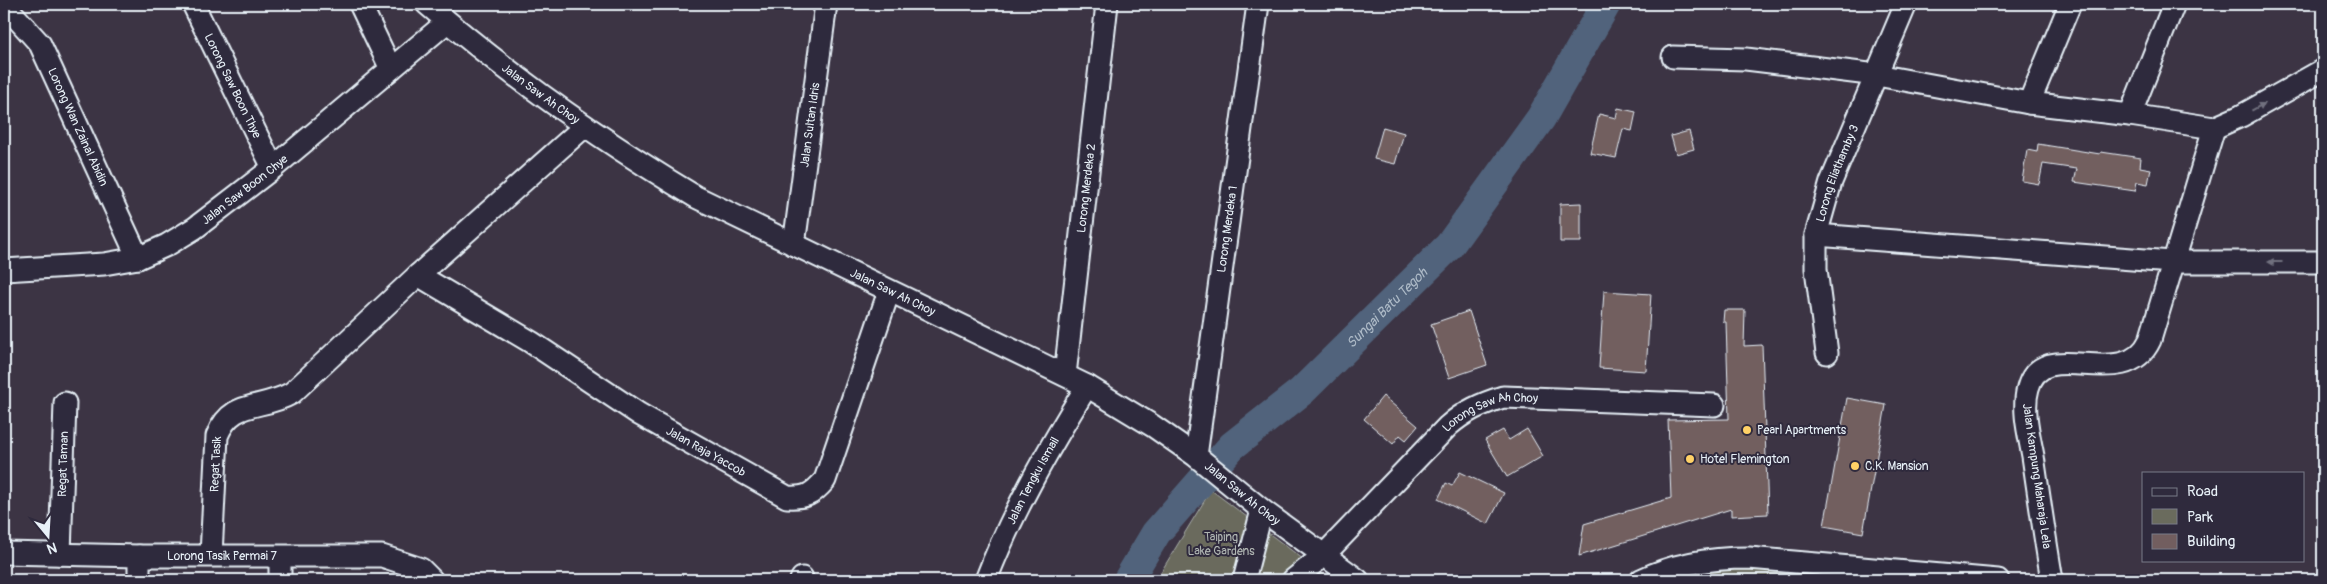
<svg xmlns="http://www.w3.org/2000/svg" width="2327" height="584" viewBox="0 0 2327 584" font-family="Pangolin,sans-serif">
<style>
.green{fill:#6a6b5d;stroke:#a9aeaa}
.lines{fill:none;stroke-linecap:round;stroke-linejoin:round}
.river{stroke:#51647c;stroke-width:30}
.building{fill:#725e5f;stroke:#e8f1f8}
.minor-casing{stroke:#e8f1f8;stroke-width:25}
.minor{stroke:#2f2a3d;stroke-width:21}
.oneway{fill:#70707e}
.poi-dot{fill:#ffd166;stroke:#2f2a3d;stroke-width:2}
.labels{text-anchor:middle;stroke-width:4;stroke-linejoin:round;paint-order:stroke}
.street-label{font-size:12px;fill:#e8f1f8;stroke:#2f2a3d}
.poi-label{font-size:12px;fill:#e8f1f8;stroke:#2f2a3d;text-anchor:start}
.park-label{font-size:12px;fill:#afb5b2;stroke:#2f2a3d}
.water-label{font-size:14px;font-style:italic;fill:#acb9c6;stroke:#2f2a3d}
</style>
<rect width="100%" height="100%" fill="#3c3444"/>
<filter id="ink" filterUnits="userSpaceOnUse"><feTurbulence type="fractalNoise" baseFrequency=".02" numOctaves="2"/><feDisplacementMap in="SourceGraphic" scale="10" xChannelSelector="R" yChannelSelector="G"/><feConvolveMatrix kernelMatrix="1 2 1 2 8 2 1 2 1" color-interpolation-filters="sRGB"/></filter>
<g filter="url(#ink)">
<path class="green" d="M1211,490L1331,580H1156Z
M1712,563L1930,580H1653Z"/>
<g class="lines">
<path class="river" id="s1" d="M1128,580L1156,533L1232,446L1302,391L1449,246L1541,118L1606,4"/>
</g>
<path class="building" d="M1618,108L1636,112L1632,131L1623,129L1616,158L1590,153L1599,114L1616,118Z
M1383,127L1404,133L1395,164L1374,159Z
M1689,131L1694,149L1676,154L1671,136Z
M2038,144L2100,154L2101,152L2141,158L2140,167L2151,169L2148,184L2137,182L2135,191L2074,182L2077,169L2043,164L2039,184L2022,181L2027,150L2037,152Z
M1581,203V242H1560V204Z
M1604,291L1651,294L1646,371L1599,368Z
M1724,310H1745L1744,346L1762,345L1768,514L1731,516V509L1579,556L1584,524L1671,498L1668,420L1729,419L1726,322H1723Z
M1469,311L1487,365L1449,378L1431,324Z
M1383,396L1418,426L1406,440L1400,435L1393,444L1364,419Z
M1847,398L1886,405L1863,533L1824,526Z
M1527,429L1543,456L1507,477L1485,440L1503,430L1509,440Z
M1460,472L1504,493L1488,524L1438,499L1446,483L1452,486Z"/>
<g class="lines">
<g class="minor-casing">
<g id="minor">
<path id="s2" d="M4,4L40,44L138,258"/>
<path id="s3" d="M193,4L273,168"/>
<path d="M360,4L391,69"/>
<path id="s4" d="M427,4C510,76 601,140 696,197L1087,386L1153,426L1196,456L1262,510L1358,580"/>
<path d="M1673,57L1746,59L1877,75L2029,103L2130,115L2214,128L2241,116L2323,70"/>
<path d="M2029,103L2070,4"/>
<path d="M2130,115L2174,4"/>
<path d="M1816,235L2172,262H2323"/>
<path id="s5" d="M794,245L826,4"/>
<path id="s6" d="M4,270L104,264L138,258L167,245L195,228L273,168L447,22"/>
<path id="s7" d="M418,275L531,342L639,414L787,497C806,498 812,495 825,480L889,291"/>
<path id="s8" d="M1827,353L1816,269V235L1831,182L1906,4"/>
<path id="s9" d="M1065,375L1107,4"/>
<path id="s10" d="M1196,456L1258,4"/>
<path id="s11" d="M4,553L139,556H382L421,569L432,580"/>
<path id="s12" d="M60,554L65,403"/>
<path id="s13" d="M211,555L217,436C232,398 260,411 292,393L418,275L585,126"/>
<path d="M139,556V580"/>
<path d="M280,557V580"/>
<path d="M801,580L802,578"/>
<path id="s14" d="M986,580C1012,512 1049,448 1087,386"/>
<path d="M1244,580L1262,510"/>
<path id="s15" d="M1293,580L1323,556L1448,426C1465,411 1481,404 1503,397L1714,405"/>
<path d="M1641,580C1675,563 1711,558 1749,558L1998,580"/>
<path d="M2052,580C2045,539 2039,497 2033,456C2029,435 2022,409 2028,388C2043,333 2124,396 2150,340L2214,128"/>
</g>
</g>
<use href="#minor" class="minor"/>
</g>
<defs><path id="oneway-solid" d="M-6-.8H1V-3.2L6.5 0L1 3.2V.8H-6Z" transform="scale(1.25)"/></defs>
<g class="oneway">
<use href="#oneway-solid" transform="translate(2258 107) rotate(-29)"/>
<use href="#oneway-solid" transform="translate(2275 262) rotate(-180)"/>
</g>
</g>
<g class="poi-dot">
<circle cx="1747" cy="430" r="5"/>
<circle cx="1690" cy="459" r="5"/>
<circle cx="1855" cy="466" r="5"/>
</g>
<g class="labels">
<g class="street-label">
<text dy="4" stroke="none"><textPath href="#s3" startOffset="91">Lorong Saw Boon Thye</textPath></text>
<text dy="4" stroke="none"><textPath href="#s4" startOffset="145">Jalan Saw Ah Choy</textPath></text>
<text dy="4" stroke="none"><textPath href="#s5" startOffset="121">Jalan Sultan Idris</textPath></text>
<text dy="4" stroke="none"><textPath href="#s2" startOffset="145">Lorong Wan Zainal Abidin</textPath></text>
<text dy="4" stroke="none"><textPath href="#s8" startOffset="184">Lorong Eliathamby 3</textPath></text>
<text dy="4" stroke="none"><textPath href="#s6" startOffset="262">Jalan Saw Boon Chye</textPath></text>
<text dy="4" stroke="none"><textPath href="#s9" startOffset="188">Lorong Merdeka 2</textPath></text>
<text dy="4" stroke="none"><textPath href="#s10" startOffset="229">Lorong Merdeka 1</textPath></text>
<text dy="4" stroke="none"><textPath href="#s4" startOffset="550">Jalan Saw Ah Choy</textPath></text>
<text dy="4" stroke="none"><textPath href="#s15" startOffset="265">Lorong Saw Ah Choy</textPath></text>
<text dy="4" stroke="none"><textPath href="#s7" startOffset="338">Jalan Raja Yaccob</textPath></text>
<text dy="4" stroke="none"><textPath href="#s12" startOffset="90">Regat Taman</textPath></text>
<text dy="4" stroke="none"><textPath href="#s13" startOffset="91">Regat Tasik</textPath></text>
<text transform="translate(2037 476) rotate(82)" y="4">Jalan Kampung Maharaja Lela</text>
<text dy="4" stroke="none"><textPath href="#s14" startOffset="110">Jalan Tengku Ismail</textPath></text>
<text dy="4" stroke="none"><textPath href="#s4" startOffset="955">Jalan Saw Ah Choy</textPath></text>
<text dy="4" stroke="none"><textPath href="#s11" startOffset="218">Lorong Tasik Permai 7</textPath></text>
</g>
<g class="poi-label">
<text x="1757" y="434">Pearl Apartments</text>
<text x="1700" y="463">Hotel Flemington</text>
<text x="1865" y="470">C.K. Mansion</text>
</g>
<g class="park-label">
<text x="1221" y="541">Taiping<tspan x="1221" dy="14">Lake Gardens</tspan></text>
</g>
<g class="water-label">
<text dy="5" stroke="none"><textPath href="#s1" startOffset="378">Sungai Batu Tegoh</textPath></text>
</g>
</g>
<rect width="2327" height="584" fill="none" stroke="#2f2a3d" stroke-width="20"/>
<rect x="10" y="10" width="2307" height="564" fill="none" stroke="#e8f1f8" stroke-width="2" filter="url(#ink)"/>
<rect x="2142" y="472" width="162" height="90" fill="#2f2a3d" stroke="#797a88"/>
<rect x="2152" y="488" width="25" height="8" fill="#2f2a3d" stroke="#797a88"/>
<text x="2187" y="496" font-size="15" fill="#e8f1f8">Road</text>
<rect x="2152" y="509" width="25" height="15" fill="#6a6b5d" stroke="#797a88"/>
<text x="2187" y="522" font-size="15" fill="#e8f1f8">Park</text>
<rect x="2152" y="534" width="25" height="15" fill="#725e5f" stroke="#797a88"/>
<text x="2187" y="546" font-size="15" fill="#e8f1f8">Building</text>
<g transform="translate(48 536) rotate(162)" stroke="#2f2a3d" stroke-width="4" paint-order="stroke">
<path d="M0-4L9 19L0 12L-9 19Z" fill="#e8f1f8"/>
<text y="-8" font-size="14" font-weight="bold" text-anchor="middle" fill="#e8f1f8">N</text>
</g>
</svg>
